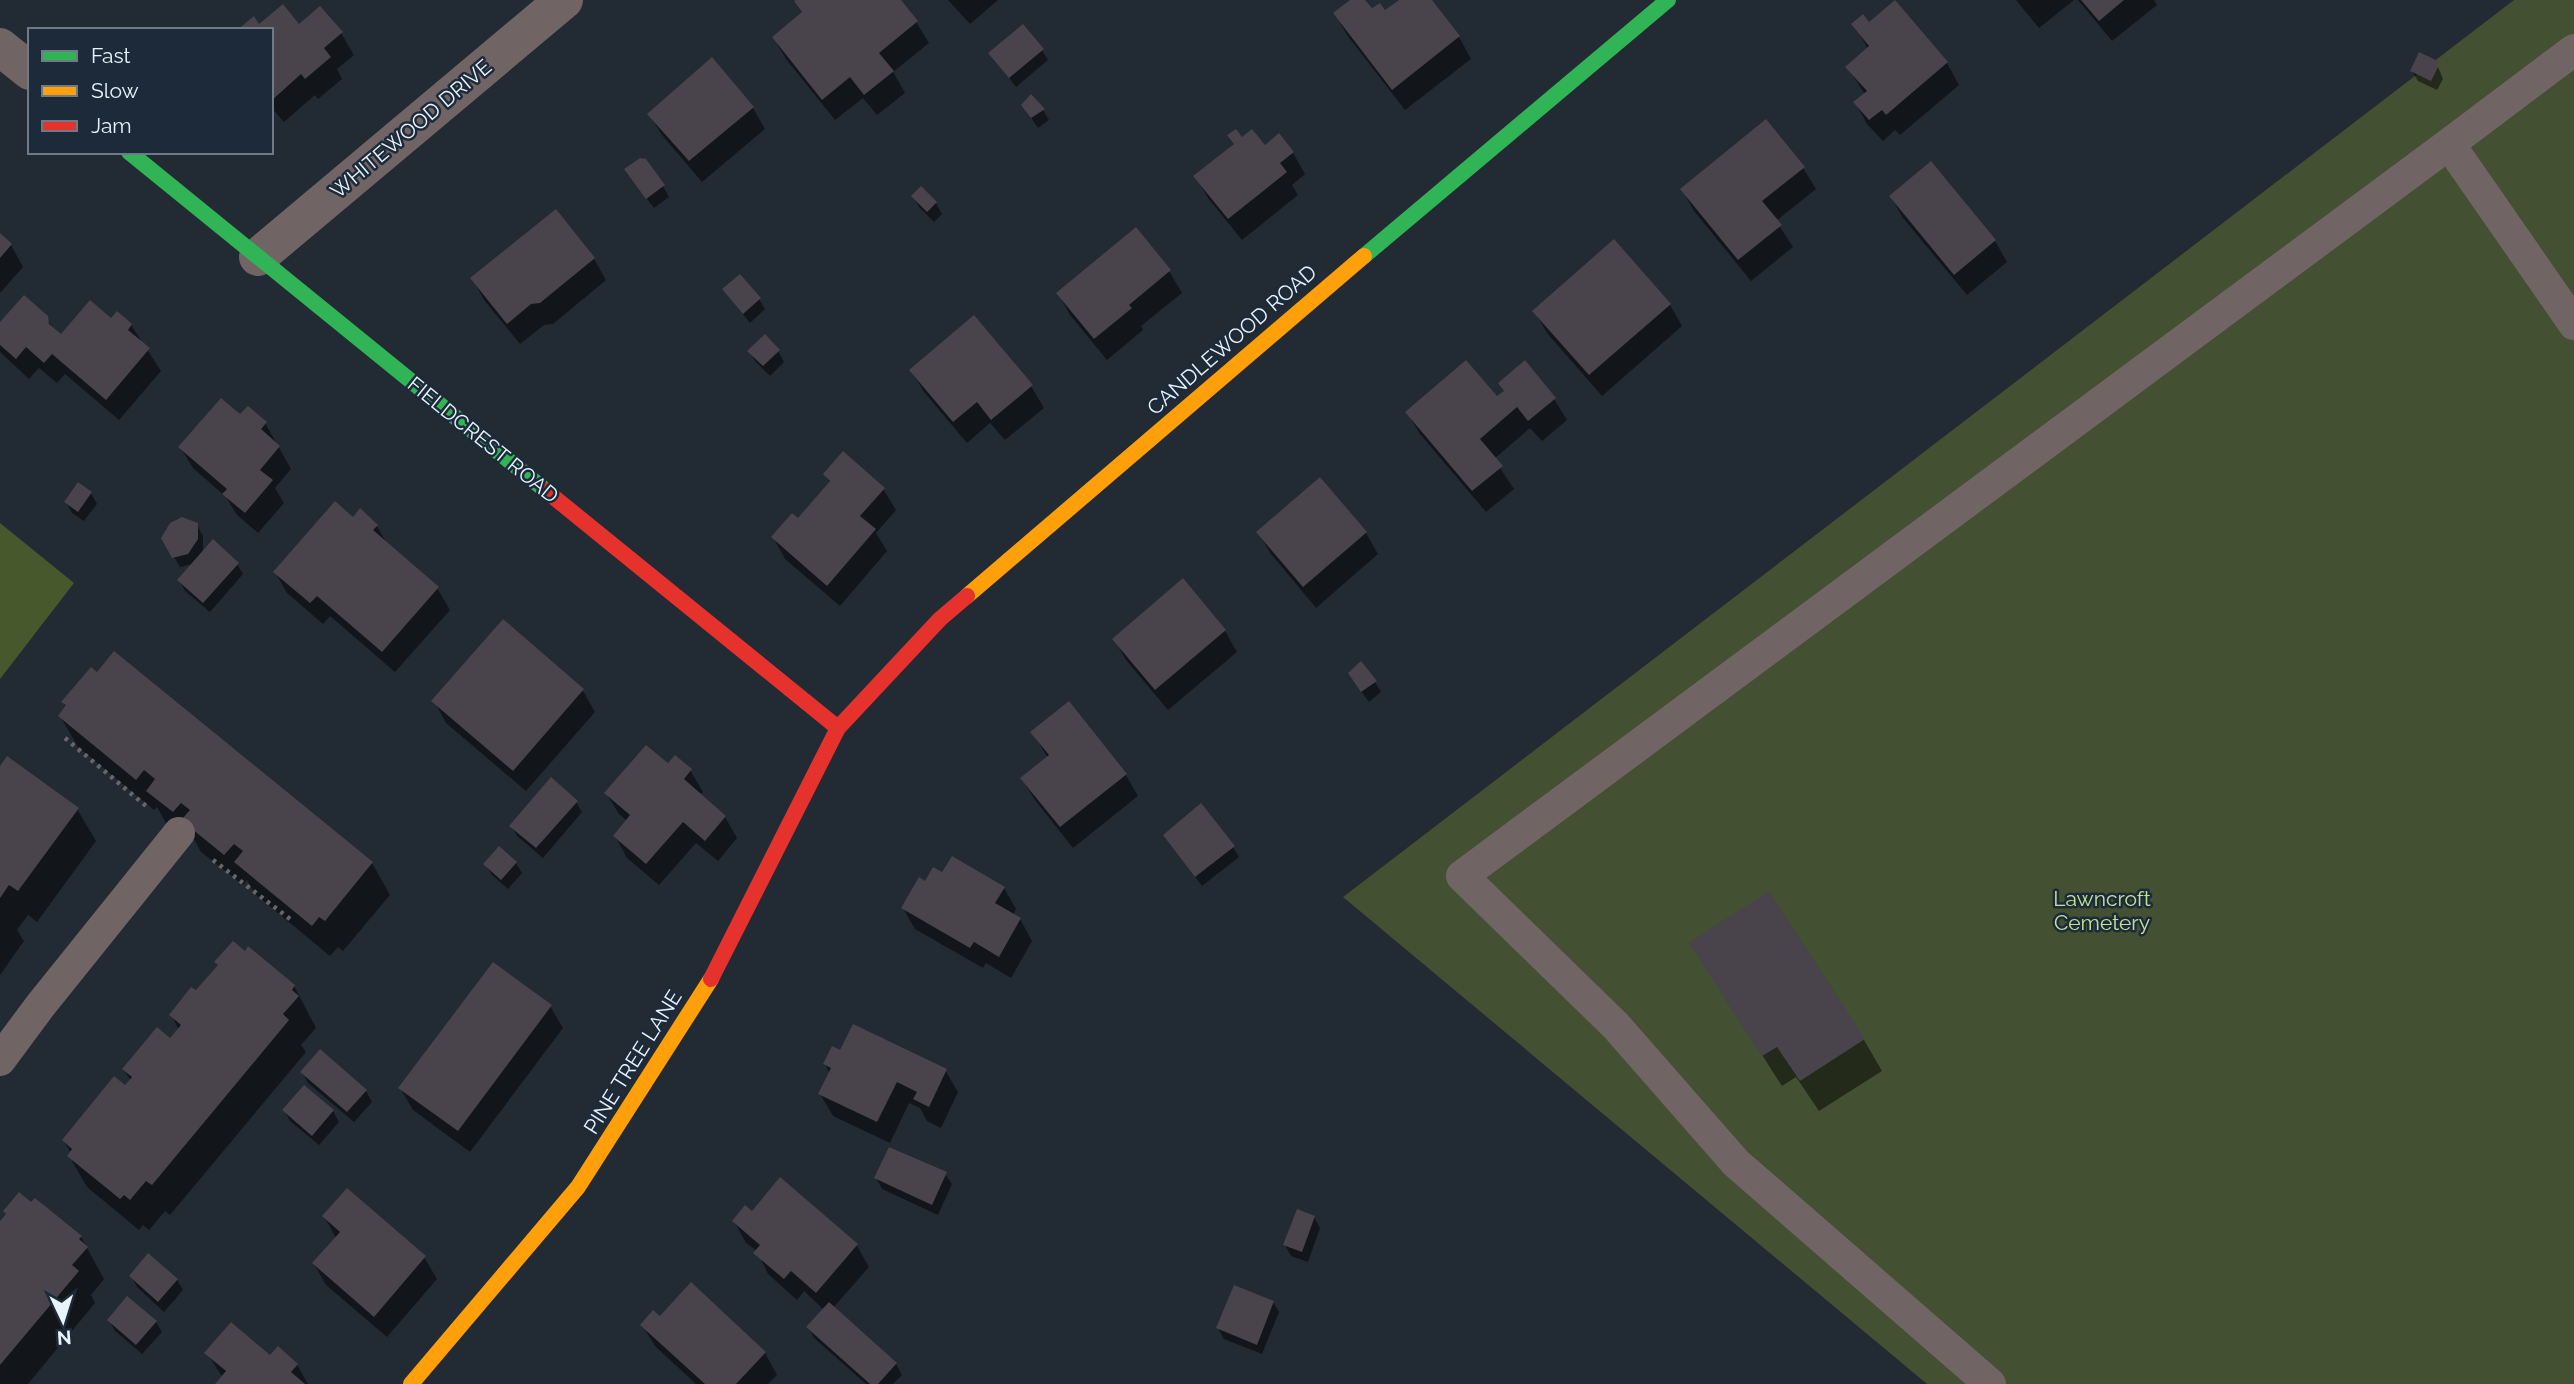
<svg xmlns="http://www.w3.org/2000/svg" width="2574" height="1384" viewBox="0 0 2574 1384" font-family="Raleway,sans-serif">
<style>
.green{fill:#435032}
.forest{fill:#46582c}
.shadow{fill:#0007}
.building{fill:#49434b}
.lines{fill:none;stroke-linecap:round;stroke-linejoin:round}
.path{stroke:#696669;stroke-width:4.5;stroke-dasharray:3.5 5;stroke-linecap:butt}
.lane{stroke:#716465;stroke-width:32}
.street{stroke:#716465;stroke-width:38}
.fast{stroke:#30b455;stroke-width:16}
.slow{stroke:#ff9f0a;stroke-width:16}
.jam{stroke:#e5322d;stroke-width:16}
.labels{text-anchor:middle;stroke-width:5;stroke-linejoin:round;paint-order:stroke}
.street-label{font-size:21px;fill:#e9f3fc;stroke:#1c2a39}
.park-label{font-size:21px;fill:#c4e393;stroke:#1c2a39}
</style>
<rect width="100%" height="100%" fill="#222a33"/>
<path class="green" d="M2514,0H2574V1384H1927L1343,897Z"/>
<path class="forest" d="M0,523L74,583L0,679Z"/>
<path class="shadow" d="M798,0H899L916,22L929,43L893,72L905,93L877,115L863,98L835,120L786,59L774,38L803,14L796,2Z
M948,0H998L970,24Z
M1353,0H1363L1372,11L1385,13L1401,0H1430L1459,37L1471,59L1405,110L1347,35L1335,13Z
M2016,0H2074L2039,28Z
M2078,0H2154L2157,5L2112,41Z
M1854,24H1869L1947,63L1959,85L1900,135L1895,130L1883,141L1867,124L1855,102L1865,94L1847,67L1868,49Z
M259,26H299L341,33L354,55L337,69L342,79L318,99L315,95L284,122L271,107V30Z
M1042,50L1048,60L1016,87L991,53Z
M2436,62L2443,79L2437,90L2418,81L2412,71Z
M753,108L765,129L702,182L662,135L649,114Z
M1043,110L1049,120L1038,128L1030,116Z
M1242,139L1265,147L1293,153L1305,174L1292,185L1298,195L1242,240L1208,198L1196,177Z
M1803,168L1816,189L1776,221L1793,247L1751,281L1694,211L1682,189Z
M633,180L663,186L669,197L654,208Z
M913,196L936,203L942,214L934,222L919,207Z
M1891,197L1995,241L2007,262L1967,295L1903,218Z
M0,236L11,245L23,267L0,293Z
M594,259L606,280L553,324L544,325L520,344L484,300L472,278Z
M1169,271L1182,293L1141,326L1143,330L1107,360L1070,315L1058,293Z
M724,290L759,299L765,309L750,323Z
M1670,305L1682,326L1602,396L1547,333L1535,312Z
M117,314L131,325L161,371L119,420L65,374L57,383L39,368L29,379L0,352V324L46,317L54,331L61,337L112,320Z
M749,351H778L784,362L770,376L755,361Z
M911,370L1031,386L1044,408L1005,440L990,423L967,443L924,392Z
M1496,399H1554L1567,420L1542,441L1530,428L1494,459L1514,489L1486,512L1420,434L1407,412Z
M240,417L265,423L291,469L275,488L284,503L258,533L237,515L226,497L193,468L180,447Z
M825,475L883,489L896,510L876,533L887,551L840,606L785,559L773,537L798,521L830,483Z
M1320,480L1366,533L1378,554L1316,608L1271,554L1258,532Z
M78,484L91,493L97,504L84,521L72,513L66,502Z
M353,519L377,526L388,546L437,588L450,610L395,672L330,616L323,624L287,593L275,572Z
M197,525L203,536V553L237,564L243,574L210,612L185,591L179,580L193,564L180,567L163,538Z
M1225,631L1237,652L1168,710L1126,660L1114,639Z
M1375,682L1381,692L1369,702L1356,684Z
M583,691L595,712L526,791L446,723L434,701Z
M64,702L372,863L390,895L343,951L338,947L330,956L255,894L247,880L243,885L201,852L194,839L191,842L166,823L157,807L154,810L78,747L60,716L67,708Z
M1032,732L1126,775L1138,796L1073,848L1035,800L1022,779L1048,758Z
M668,766L690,770L703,792L700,795L725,817L737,838L718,861L696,843L659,885L627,858L615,836L627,821L619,814L606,793Z
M0,769L77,809L96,841L37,922L28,915L17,930L24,941L0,975Z
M576,802L582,812L543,858L517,836L511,826Z
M1165,836L1233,847L1239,857L1202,886Z
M516,863L522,873L508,889L492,875L485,864Z
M943,875L1004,888L1016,909L1013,915L1020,919L1032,941L1011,978L986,963L983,968L915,929L903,908Z
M1691,944L1864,1040L1882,1071L1819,1111L1796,1077L1782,1086Z
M216,962L294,986L316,1028L301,1045L306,1052L170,1215L165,1211L149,1230L143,1225L139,1230L87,1187L69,1156L71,1153L64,1141L126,1087L131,1081L124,1070L170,1040L179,1030L171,1015L197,993L219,967Z
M550,1006L563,1028L470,1152L413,1110L400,1088Z
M841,1052L945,1070L958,1092L941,1128L927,1121L920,1108L909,1103L890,1143L833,1116L820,1094L830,1074L825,1064Z
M302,1072L366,1091L372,1102L354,1122L308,1083Z
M284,1110L333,1111L339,1122L319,1145L290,1121Z
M945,1174L952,1184L938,1215L882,1189L876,1178Z
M781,1180L857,1246L869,1267L833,1308L896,1364L902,1375L893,1384H866L814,1338L808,1327L824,1310L804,1291L797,1300L768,1274L757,1251L746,1243L734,1221L752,1213Z
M324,1216L424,1257L437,1279L387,1337L326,1285L314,1264L336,1238Z
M1314,1217L1320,1228L1308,1262L1291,1256L1285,1245Z
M0,1223L81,1237L104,1279L91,1295L95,1303L28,1384H0Z
M131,1276L177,1280L183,1290L164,1312L137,1287Z
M1273,1302L1279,1312L1262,1354L1224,1339L1218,1328Z
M660,1319L765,1353L777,1375L768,1384H696L655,1346L642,1325Z
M109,1320L156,1322L162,1332L142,1354L115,1331Z
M207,1353L270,1357L297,1365L308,1384H217L223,1378Z"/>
<path class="building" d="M796,0H901L918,21L879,53L894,71L864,95L850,77L822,100L772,37L802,12L794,1Z
M1350,0H1365L1372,8L1380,3L1385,10L1399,0H1432L1460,36L1392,90L1333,13Z
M1895,0L1948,62L1886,115L1882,110L1869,120L1853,102L1867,91L1845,67L1869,46L1851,24L1863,14L1869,22Z
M2081,0H2124L2099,21Z
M283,4L299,24L320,6L343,32L324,48L331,57L305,79L301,74L271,101V30H237L254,16L259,24Z
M1023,24L1044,49L1009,78L988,53Z
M2419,52L2438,61V67L2431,81L2410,71Z
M712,57L754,107L689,161L647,114Z
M1031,94L1045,109L1031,118L1021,105Z
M1766,119L1805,167L1762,201L1782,225L1738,260L1680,189Z
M1236,129L1242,137L1252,129L1265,145L1279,133L1294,152L1280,163L1287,172L1228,219L1193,176L1234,144L1227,135Z
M640,158L646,159L665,185L646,199L624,169Z
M1931,161L1996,240L1954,275L1889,196Z
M921,186L937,202L927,212L911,196Z
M556,209L595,258L540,303L531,304L507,324L470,278Z
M1136,227L1171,270L1129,305L1132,308L1094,339L1056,293Z
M0,233L12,244L0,258Z
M1614,239L1671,304L1589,375L1532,311Z
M740,274L761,298L743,314L722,289Z
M24,295L48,316L49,324L61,334L90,300L111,318L117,311L132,324L128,330L150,348L106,400L52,354L44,363L26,347L16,359L0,345V322Z
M974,315L1033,385L991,420L977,402L953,422L909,370Z
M765,334L780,350L763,366L747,351Z
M1466,360L1497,396L1504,391L1498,383L1525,360L1556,398L1528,421L1517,407L1480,439L1503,466L1472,491L1405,412Z
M221,398L240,414L248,406L267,422L261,429L280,446L260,470L273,480L245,513L222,494L227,489L178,447Z
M843,451L885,488L860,516L876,529L827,586L771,537L792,513L798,518L830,481L823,474Z
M1320,477L1367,532L1303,587L1256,532Z
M78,482L92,492L78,512L64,502Z
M335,501L353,517L360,508L378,525L373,530L439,587L382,652L317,596L310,603L273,572Z
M182,517L198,523V539L188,554L172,558L161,538L170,523Z
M213,539L239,563L203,603L177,580Z
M1183,578L1226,630L1155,690L1112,639Z
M503,619L584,689L513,771L431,701Z
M114,651L373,862L325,921L319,917L312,926L234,862L243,851L234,844L224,855L181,820L190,810L181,803L173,812L146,791L155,779L144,770L136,780L58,716L66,705L61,702L91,667L97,672Z
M1361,661L1377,681L1361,692L1348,673Z
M1069,701L1127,774L1060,827L1020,778L1049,755L1030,732Z
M646,745L668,763L675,755L692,769L684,779L726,816L705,841L683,822L646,864L613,836L630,815L604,793Z
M7,756L79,808L18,891L9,885L0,898V766Z
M551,777L578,801L536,848L509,826Z
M1201,803L1235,846L1195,877L1163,835Z
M499,846L517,862L501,880L483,864Z
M952,856L1005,887L995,903L1021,918L999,957L974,942L970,948L901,908L919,877L925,881L933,867L942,872Z
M1769,891L1865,1039L1800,1081L1777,1047L1762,1056L1689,943Z
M233,941L245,951L248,946L295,985L292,990L299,996L283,1014L289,1020L152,1185L146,1181L130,1200L124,1195L120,1199L67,1156L72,1149L62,1140L114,1076L125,1085L132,1077L122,1069L157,1027L170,1038L181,1025L169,1015L191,987L196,990L218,965L214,962Z
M493,962L552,1005L458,1131L398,1088Z
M853,1024L947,1069L929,1107L913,1099L917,1092L897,1082L877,1122L818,1094L831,1068L823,1064L832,1046L840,1050Z
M320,1049L367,1090L347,1112L300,1072Z
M304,1085L334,1110L312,1136L282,1110Z
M889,1147L947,1172L932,1205L874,1178Z
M780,1177L858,1244L816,1293L791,1271L784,1279L753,1253L760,1245L732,1221L745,1205L752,1211Z
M347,1188L426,1256L374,1317L312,1263L340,1232L322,1216Z
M19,1192L31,1202L35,1198L82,1236L79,1239L88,1247L72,1265L79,1271L0,1365V1221L6,1214L3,1211Z
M1297,1209L1315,1216L1302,1252L1283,1245Z
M148,1253L178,1279L158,1302L129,1276Z
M691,1282L766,1352L736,1384H705L640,1325L653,1310L660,1316Z
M1234,1285L1274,1301L1257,1345L1216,1328Z
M127,1296L157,1321L136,1345L107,1320Z
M829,1302L897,1363L878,1384H870L806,1327Z
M231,1322L270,1355L278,1346L298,1364L291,1372L305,1384H215L226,1371L204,1353Z"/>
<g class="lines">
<path class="path" d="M65,738L146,806
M213,860L290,919"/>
<path class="lane" d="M2574,50L2449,144L2574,324
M0,1060L40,1006L179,833
M1990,1384L1736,1163L1616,1026L1462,876L2449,144"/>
<path class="street" d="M0,47L30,71
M258,257L564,0"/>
<path class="fast" d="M129,152L545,490
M1364,256L1668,0"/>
<path class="slow" d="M967,596L1364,256
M411,1384L578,1187L711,979"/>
<path class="jam" d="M545,490L838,728
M711,979L838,728L940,619L967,596"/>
</g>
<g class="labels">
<g class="street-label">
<text transform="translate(411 129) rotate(-40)" y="7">WHITEWOOD DRIVE</text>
<text transform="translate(1232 340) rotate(-41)" y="7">CANDLEWOOD ROAD</text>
<text transform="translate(483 440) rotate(39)" y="7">FIELDCREST ROAD</text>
<text transform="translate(633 1062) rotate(-58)" y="7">PINE TREE LANE</text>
</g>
<g class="park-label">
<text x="2102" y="906">Lawncroft<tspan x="2102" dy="24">Cemetery</tspan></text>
</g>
</g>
<rect x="28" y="28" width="245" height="126" fill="#1c2a39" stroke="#6e7a87" stroke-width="2"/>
<rect x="42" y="51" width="35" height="10" fill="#30b455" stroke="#6e7a87" stroke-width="2"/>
<text x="91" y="63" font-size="21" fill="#e9f3fc">Fast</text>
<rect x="42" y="86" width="35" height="10" fill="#ff9f0a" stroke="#6e7a87" stroke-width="2"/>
<text x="91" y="98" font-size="21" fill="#e9f3fc">Slow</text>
<rect x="42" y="121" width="35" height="10" fill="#e5322d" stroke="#6e7a87" stroke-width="2"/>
<text x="91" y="133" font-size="21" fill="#e9f3fc">Jam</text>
<g transform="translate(63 1321) rotate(176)" stroke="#1c2a39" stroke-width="5" paint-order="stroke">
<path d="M0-5L12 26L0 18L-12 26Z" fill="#e9f3fc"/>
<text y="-10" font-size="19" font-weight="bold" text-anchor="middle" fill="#e9f3fc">N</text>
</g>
</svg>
